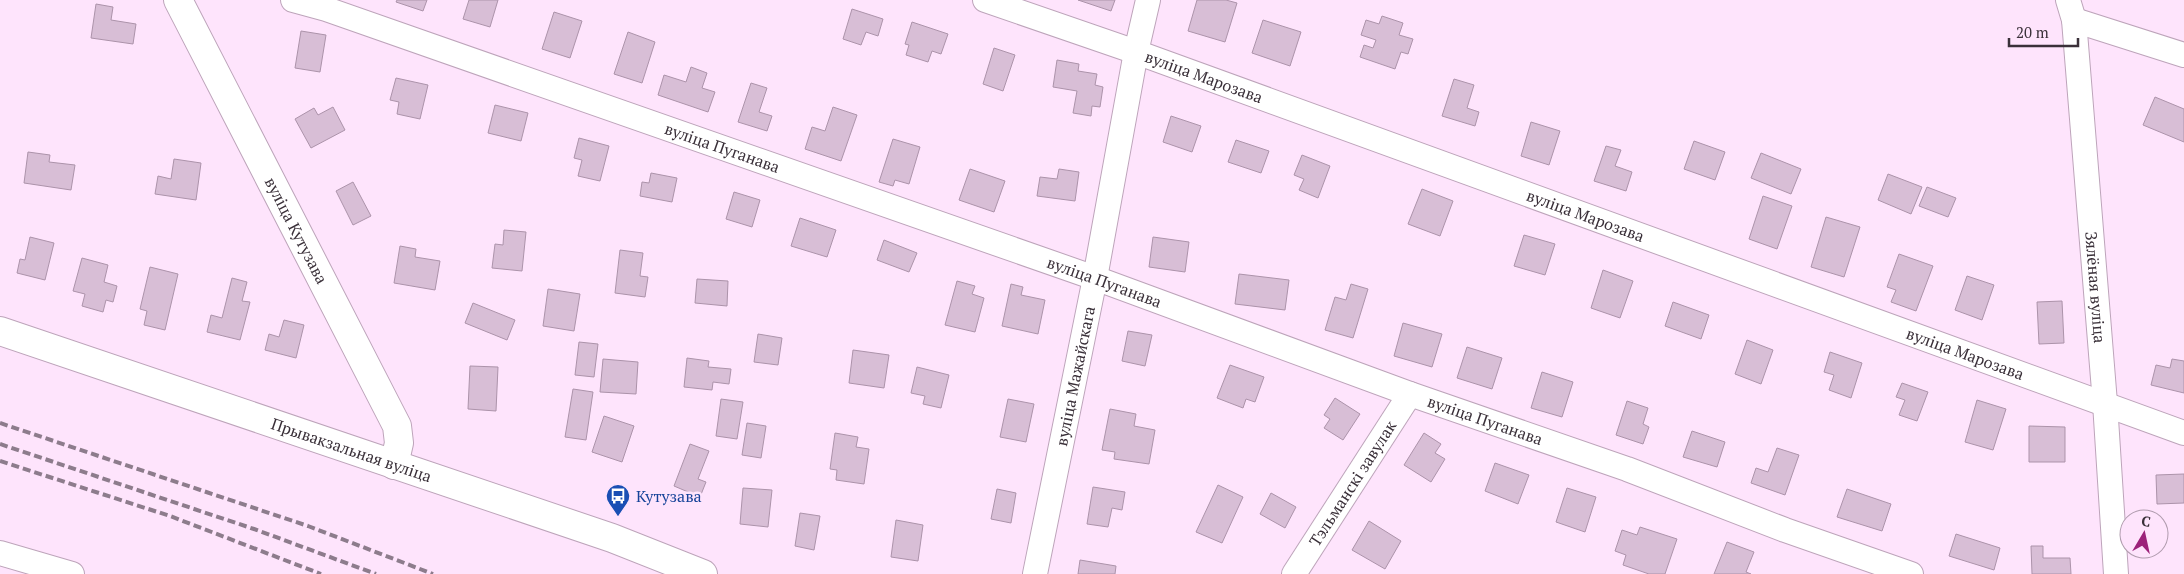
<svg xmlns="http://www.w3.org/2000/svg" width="2184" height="574" viewBox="0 0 2184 574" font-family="'PT Serif',serif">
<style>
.building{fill:#d8bed6;stroke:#ac93aa}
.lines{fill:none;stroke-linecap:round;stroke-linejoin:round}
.minor-casing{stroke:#bda4ba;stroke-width:26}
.major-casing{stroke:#bda4ba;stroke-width:30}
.minor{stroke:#fff;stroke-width:24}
.major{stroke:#fff;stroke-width:28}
.rail{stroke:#8d7c8c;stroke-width:4;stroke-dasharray:8 4;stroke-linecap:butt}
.labels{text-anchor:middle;stroke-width:5;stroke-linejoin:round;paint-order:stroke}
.street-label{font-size:16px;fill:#3a3039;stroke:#fee4fc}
.transit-label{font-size:16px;fill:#164399;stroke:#fee4fc;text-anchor:start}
</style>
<rect width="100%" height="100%" fill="#fee4fc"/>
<path class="building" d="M397,0H427L423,11L396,2Z
M469,0H498L490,27L463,19Z
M1078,0H1115L1111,11Z
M1197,0H1226L1237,3L1225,42L1188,31Z
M96,4L113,7L111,20L136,24L133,44L91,38Z
M852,9L883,19L878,36L866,32L861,45L843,39Z
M554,12L582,21L570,58L542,49Z
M1382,16L1403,23L1399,35L1413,39L1408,54L1401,52L1395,69L1360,57L1364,45L1373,48L1376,40L1361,35L1366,20L1379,24Z
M1263,20L1301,32L1290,66L1252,53Z
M912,22L948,34L941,54L932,51L928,62L906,55L909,45L905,44Z
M301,31L326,35L320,72L295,68Z
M628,32L655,42L642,83L614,74Z
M994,48L1015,55L1003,91L983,84Z
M1057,60L1079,64L1078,71L1097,74L1095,85L1103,87L1100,107L1092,106L1091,116L1073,113L1077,91L1053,87Z
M691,67L707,73L702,88L715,92L708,112L658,95L664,75L686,82Z
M396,78L428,85L420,119L397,114L399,102L390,100Z
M1454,79L1474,85L1467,108L1479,112L1475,126L1442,116Z
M751,83L767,88L759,112L772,116L767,131L738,122Z
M2155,97L2184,109V142L2143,125Z
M495,105L528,113L521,141L488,133Z
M333,107L345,130L311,148L295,119L314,108L318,115Z
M833,107L857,115L841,161L805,149L812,127L825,131Z
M1171,116L1201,126L1192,152L1163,142Z
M1531,122L1560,131L1549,165L1521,156Z
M579,138L609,146L600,181L578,176L582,160L574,158Z
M893,139L920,147L909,184L895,180L893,186L879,182Z
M1236,140L1269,151L1261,173L1228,162Z
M1694,141L1725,152L1715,180L1684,169Z
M1606,146L1621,150L1615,166L1632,172L1626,191L1594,181Z
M28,152L50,155L49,162L75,165L71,190L24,183Z
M1761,153L1801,169L1791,194L1751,178Z
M1302,155L1330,166L1318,198L1299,190L1304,179L1294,175Z
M174,159L201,163L196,200L155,194L158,176L171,179Z
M970,169L1005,181L994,212L959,200Z
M1059,169L1079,172L1075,201L1037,196L1040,177L1057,179Z
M651,173L677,178L672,202L640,196L642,182L649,183Z
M1888,174L1922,187L1911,214L1878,200Z
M353,182L371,216L353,225L336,191Z
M1927,187L1956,198L1948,217L1919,206Z
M1422,189L1453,201L1440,236L1408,224Z
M734,192L760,200L752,227L726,219Z
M1763,196L1792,206L1777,249L1749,239Z
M1826,217L1860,227L1844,277L1811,267Z
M800,218L836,230L827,257L791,246Z
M504,230L526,232L522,271L492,268L495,244L503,245Z
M1524,235L1555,244L1545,275L1514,266Z
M30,237L54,243L45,280L17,273L20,259L25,260Z
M1153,237L1189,242L1185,272L1149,267Z
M884,240L917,253L909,272L877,260Z
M400,246L416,249L415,257L440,261L435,290L394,283Z
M620,250L643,253L640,276L648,277L645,297L615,293Z
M1899,254L1933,266L1916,311L1891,302L1896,290L1887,287Z
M82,258L108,265L104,282L117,286L113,302L106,300L103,312L82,306L85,294L73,291Z
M150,267L178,274L165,330L144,325L147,311L140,309Z
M1603,270L1633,281L1620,318L1591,308Z
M1239,274L1289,280L1285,310L1235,304Z
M1967,276L1994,285L1982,320L1955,310Z
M232,278L247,282L242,301L250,302L240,340L207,332L211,315L222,318Z
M697,279L728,281L727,306L695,303Z
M957,281L975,286L972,294L984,298L975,332L945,325Z
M1011,284L1023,287L1021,295L1045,300L1038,334L1002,326Z
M1351,284L1368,289L1353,338L1325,330L1335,297L1346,300Z
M548,289L580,294L574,331L543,326Z
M2062,301L2064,343L2039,344L2037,302Z
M1673,302L1709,315L1701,339L1665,326Z
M473,303L515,320L507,340L465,323Z
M284,320L304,325L296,358L265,350L269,334L279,337Z
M1403,323L1442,334L1432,367L1394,356Z
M1128,331L1152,335L1145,366L1122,361Z
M758,334L782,338L778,365L754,362Z
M1747,340L1773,350L1761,384L1735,374Z
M579,342L598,344L594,377L575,375Z
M1467,347L1502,358L1492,389L1457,378Z
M853,350L889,355L884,388L849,383Z
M1830,352L1862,363L1851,398L1829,390L1834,375L1824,372Z
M687,358L709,361L708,367L731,369L729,384L713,382L712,390L684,387Z
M603,359L638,362L636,394L600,392Z
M2172,359L2184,361V393L2151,385L2156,365L2170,368Z
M1230,365L1264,377L1255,402L1246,399L1243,408L1217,398Z
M470,366L498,367L496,411L468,409Z
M917,367L949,375L941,408L923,404L925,396L911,393Z
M1542,372L1573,382L1562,417L1531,408Z
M1902,383L1928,392L1917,421L1899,415L1905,400L1896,397Z
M573,389L593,392L586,440L565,437Z
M1335,398L1360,414L1343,440L1324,428L1330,419L1324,415Z
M721,399L743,402L737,439L716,436Z
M1008,399L1034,404L1026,442L1000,437Z
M1977,400L2006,409L1993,450L1965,442Z
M1627,401L1648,408L1643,424L1649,427L1643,444L1616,435Z
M1110,409L1136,414L1134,426L1155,430L1149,464L1114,459L1115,452L1102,450Z
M604,416L634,426L622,462L592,452Z
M747,423L766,426L761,458L742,455Z
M2029,426L2065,427V462H2029Z
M1692,431L1725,442L1717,467L1683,457Z
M835,433L858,437L856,447L869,449L864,484L836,480L837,470L830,469Z
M1424,433L1441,444L1435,453L1445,459L1431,482L1404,465Z
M690,444L709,451L698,479L706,482L700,497L674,486Z
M1777,448L1799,455L1785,495L1751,483L1756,468L1768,472Z
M1495,463L1529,475L1518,504L1485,491Z
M2184,474V503L2157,504L2156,475Z
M1218,485L1243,497L1222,543L1196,532Z
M1093,487L1125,492L1122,510L1112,508L1108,527L1087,524Z
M743,488L772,490L768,527L740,524Z
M1567,488L1596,497L1585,532L1556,522Z
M997,489L1016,493L1011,523L991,519Z
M1847,489L1891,504L1882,531L1837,517Z
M1271,493L1296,507L1285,528L1260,514Z
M800,513L820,516L814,550L795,546Z
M896,520L923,525L918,561L891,557Z
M1369,521L1401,541L1385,569L1352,550Z
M1640,527L1677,539L1665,574H1649L1623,565L1626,555L1615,551L1622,530L1637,535Z
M1956,534L2000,548L1994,570L1949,556Z
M1727,542L1754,552L1746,572L1751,574H1714Z
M2031,546H2043V558H2070L2071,574H2032Z
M1080,560L1116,566L1115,574H1078Z"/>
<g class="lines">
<g class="minor-casing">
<g id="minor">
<path id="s1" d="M293,0L326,9L1095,278L1410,394L1627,469L1785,530L1911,574"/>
<path id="s2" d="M985,0L1136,52L2184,433"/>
<path id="s3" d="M2068,0L2074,20L2105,403L2116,574"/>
<path d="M2074,20L2184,55"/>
<path d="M0,553L72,574"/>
<path id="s4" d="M1035,574L1095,278L1136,52L1148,0"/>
<path id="s5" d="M1294,574L1410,394"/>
</g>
</g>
<g class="major-casing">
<g id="major">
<path id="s6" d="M178,0L397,426L399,443L394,465"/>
<path id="s7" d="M0,331L612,538L703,574"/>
</g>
</g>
<use href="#minor" class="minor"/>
<use href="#major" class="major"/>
<path class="rail" d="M0,423L308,526L433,574
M0,444L254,529L376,574
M0,461L170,516L321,574"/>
</g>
<defs>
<g id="bus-pin" transform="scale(1.25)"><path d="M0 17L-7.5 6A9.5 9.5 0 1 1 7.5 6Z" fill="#1a4fb4" stroke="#fee4fc"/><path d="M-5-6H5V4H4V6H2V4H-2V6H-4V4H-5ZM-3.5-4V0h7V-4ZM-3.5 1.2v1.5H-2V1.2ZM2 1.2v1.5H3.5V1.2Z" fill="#fff"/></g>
</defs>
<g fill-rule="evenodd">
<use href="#bus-pin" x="618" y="496"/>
</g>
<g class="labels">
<g class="street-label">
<text dy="6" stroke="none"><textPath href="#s2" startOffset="232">вуліца Марозава</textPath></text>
<text dy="6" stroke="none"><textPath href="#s1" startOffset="454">вуліца Пуганава</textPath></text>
<text dy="6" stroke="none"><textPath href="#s2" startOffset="638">вуліца Марозава</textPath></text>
<text dy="6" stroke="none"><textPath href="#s6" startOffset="259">вуліца Кутузава</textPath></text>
<text dy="6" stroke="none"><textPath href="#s1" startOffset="859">вуліца Пуганава</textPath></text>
<text dy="6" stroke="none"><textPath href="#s3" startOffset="289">Зялёная вуліца</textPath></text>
<text dy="6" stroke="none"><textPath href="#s2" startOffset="1042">вуліца Марозава</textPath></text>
<text dy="6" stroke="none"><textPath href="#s4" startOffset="202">вуліца Мажайскага</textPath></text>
<text dy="6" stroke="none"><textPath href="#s1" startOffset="1264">вуліца Пуганава</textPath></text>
<text dy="6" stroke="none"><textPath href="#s7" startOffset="371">Прывакзальная вуліца</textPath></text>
<text dy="6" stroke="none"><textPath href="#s5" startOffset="108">Тэльманскі завулак</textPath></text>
</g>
<g class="transit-label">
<text x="636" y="502">Кутузава</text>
</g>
</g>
<g transform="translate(2144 534) rotate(9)"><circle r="24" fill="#fee4fc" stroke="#b09cae"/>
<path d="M0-4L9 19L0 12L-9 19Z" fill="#9c227a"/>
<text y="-8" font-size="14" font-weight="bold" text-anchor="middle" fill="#3a3039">С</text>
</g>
<path d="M2009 38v8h69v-8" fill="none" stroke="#3a3039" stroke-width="2.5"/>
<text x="2016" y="38" font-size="15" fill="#3a3039" stroke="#fee4fc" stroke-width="4" paint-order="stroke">20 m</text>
</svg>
